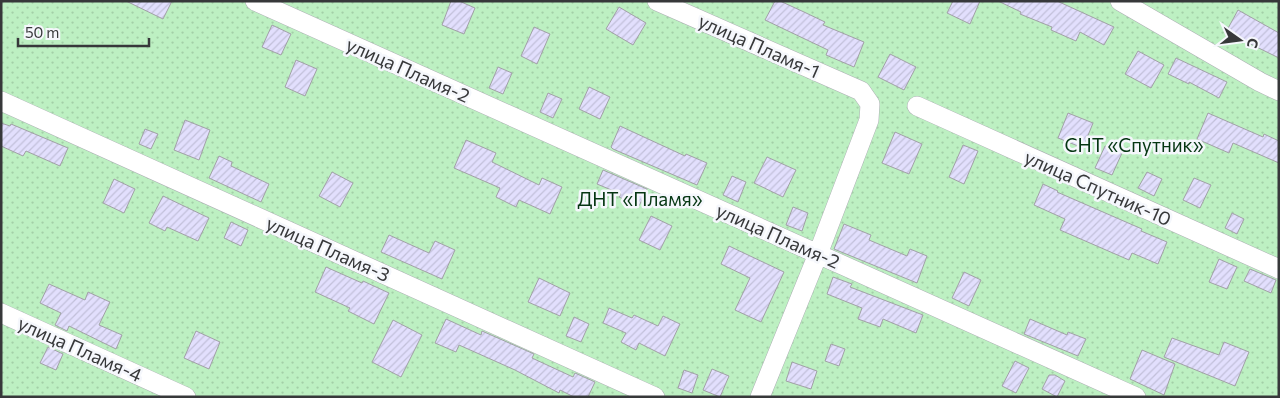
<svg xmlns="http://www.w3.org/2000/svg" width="1280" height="398" viewBox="0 0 1280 398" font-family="Commissioner,sans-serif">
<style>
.green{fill:url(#green-dots)}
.building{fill:url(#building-hatch);stroke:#a1a1a6}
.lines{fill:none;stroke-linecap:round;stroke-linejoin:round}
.street-casing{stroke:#adafb4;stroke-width:20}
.street{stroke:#fff;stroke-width:19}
.labels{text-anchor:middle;stroke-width:5;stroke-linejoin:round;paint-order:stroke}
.street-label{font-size:19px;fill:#37383a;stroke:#f5f7fc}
.park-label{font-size:19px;fill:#053612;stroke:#f5f7fc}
</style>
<defs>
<pattern id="green-dots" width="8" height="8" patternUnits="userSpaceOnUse" patternTransform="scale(1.25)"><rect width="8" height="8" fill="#bdf0c2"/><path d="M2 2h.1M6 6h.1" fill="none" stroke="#a3cfa7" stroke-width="1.8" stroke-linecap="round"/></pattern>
<pattern id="building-hatch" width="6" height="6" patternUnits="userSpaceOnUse" patternTransform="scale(1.25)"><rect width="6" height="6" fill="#e2dffd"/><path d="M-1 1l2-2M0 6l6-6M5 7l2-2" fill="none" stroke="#c2c0da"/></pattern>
</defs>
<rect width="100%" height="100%" fill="#f5f7fc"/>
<path class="green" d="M1,1H1279V397H1Z"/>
<path class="building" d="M126,1H172L163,19Z
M451,1H459L475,8L464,34L442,25Z
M775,1H780L804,12L825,22L823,25L864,42L854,67L826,55L828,50L765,20Z
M953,1H980L970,24L947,13Z
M998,1H1057L1114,27L1104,45L1080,32L1076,41L1051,30L1052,27L1020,14L1021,12Z
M619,7L646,23L633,45L606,29Z
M1238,10L1279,33V58L1226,32Z
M272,25L291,34L281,55L262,47Z
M534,27L550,34L537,64L521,56Z
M1138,51L1164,65L1151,88L1125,74Z
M890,54L916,67L904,90L878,77Z
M1176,58L1227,82L1219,98L1189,82V84L1168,74Z
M296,60L317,69L305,96L285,87Z
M498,67L512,73L503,94L489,88Z
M589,87L610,97L600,119L579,109Z
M548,93L562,99L553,118L540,112Z
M1068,113L1093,123L1083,148L1058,138Z
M1208,113L1263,137L1264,134L1279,141V163L1233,143L1229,153L1197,139Z
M185,120L210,130L199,160L174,150Z
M1,123L10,126L11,124L68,148L60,166L26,151L23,156L1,146Z
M620,126L685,156L686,154L707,163L697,185L613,149L611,147Z
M145,129L158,134L151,149L139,144Z
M895,132L922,144L909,174L882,163Z
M466,140L496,153L492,162L539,185L542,178L562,187L550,214L519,200L516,207L496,197L500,188L454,168Z
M963,145L978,151L964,184L949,177Z
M1105,146L1122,153L1112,175L1095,168Z
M219,156L232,162L231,166L269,184L261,202L209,178Z
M767,157L796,170L783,197L754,183Z
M603,170L647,189L639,206L619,197L621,194L597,184Z
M332,172L353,183L340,207L319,196Z
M1147,172L1162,179L1154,196L1138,188Z
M732,176L746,182L738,202L723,195Z
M1194,178L1211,185L1200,208L1183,200Z
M114,179L135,189L124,213L103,203Z
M1043,184L1058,191L1057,192L1142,229L1141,231L1167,242L1158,264L1132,253L1129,260L1060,230L1065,219L1034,205Z
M163,196L209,218L198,241L167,227L165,231L149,223Z
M793,207L808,213L802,231L786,225Z
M1232,213L1244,219L1237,234L1225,228Z
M651,216L672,226L660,250L639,240Z
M231,222L248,230L241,246L224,238Z
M844,224L871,235L869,240L907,256L910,249L927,256L917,283L834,249Z
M389,235L429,253L435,241L455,250L442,279L381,252Z
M729,246L784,272L761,322L735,310L750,278L721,264Z
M1219,259L1237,267L1227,289L1209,282Z
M326,267L362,283L363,281L389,293L374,324L348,311L350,308L315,292Z
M1250,269L1276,280L1271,293L1244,281Z
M964,272L981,280L969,306L952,298Z
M833,277L852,284L850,287L923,315L916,333L883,319L880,327L858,319L862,308L827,294Z
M539,278L570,293L560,316L528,302Z
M49,284L85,300L88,292L110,302L99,325L122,335L116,349L69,326L67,331L55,325L61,313L40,303Z
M609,308L632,318L634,315L658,326L663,316L680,324L665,356L639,343L636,350L621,342L626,333L603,323Z
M574,317L589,324L581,342L566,336Z
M446,319L481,335L482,331L534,354L532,358L573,377L575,373L595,382L588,397H574L560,390L559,393L515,370L459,345L456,352L435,343Z
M1030,319L1067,335L1068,332L1086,339L1078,356L1024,334Z
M393,320L422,335L401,377L372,362Z
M196,331L220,342L209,369L184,358Z
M1172,338L1219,355L1224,342L1249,352L1235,386L1164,357Z
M831,344L845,349L839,366L825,361Z
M48,347L63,354L56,370L40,363Z
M1142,350L1175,364L1164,395L1130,379Z
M1015,361L1029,368L1016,393L1002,386Z
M792,362L817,371L811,389L786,381Z
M712,369L729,376L720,397L703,390Z
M684,370L698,375L692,393L678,388Z
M1049,375H1055L1065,381L1057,397L1042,389Z"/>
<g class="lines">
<g class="street-casing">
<path id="street" d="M255,1L1136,397
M657,1L861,91L870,104L869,120L818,254L760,397
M1120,1L1260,82L1279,91
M1,101L655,397
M917,106L1279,269
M1,313L186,397"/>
</g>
<use href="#street" class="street"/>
</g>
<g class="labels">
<g class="street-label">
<text transform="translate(759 46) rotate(24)" y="7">улица Пламя-1</text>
<text transform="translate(408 70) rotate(24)" y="7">улица Пламя-2</text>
<text transform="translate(1098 188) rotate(24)" y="7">улица Спутник-10</text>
<text transform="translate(778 236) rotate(24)" y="7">улица Пламя-2</text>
<text transform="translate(328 249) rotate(24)" y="7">улица Пламя-3</text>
<text transform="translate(80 349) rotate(24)" y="7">улица Пламя-4</text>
</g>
<g class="park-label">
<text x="1134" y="152">СНТ «Спутник»</text>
<text x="640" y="206">ДНТ «Пламя»</text>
</g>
</g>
<rect width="1280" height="398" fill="none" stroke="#37383a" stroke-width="5"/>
<g transform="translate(1240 40) rotate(104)" stroke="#f5f7fc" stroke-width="4" paint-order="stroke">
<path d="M0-4L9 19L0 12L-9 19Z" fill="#37383a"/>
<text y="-8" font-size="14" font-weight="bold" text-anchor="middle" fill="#37383a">С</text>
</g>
<path d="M18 38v8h131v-8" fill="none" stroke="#37383a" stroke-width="2.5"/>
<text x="25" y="38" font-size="15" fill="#37383a" stroke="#f5f7fc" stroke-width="4" paint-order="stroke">50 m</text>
</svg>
